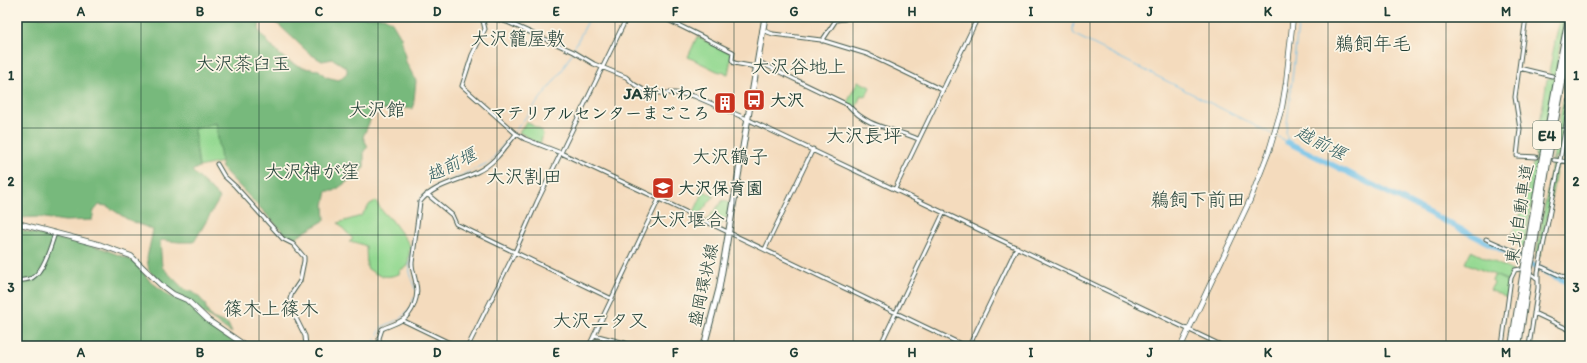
<svg xmlns="http://www.w3.org/2000/svg" width="1587" height="363" viewBox="0 0 1587 363" font-family="Itim,'Klee One',sans-serif">
<style>
.green{fill:#94d992;stroke:#5a8b63}
.forest{fill:#77b97c;stroke:#4b7b58}
.lines{fill:none;stroke-linecap:round;stroke-linejoin:round}
.stream{stroke:#6dc0e9;stroke-width:1}
.river{stroke:#6dc0e9;stroke-width:5.5}
.street-tunnel{stroke:#c9bba2;stroke-width:3;stroke-dasharray:3 1.5;stroke-linecap:butt}
.street-casing{stroke:#3f5549;stroke-width:5}
.secondary-casing{stroke:#3f5549;stroke-width:6}
.primary-casing{stroke:#3f5549;stroke-width:7}
.highway-casing{stroke:#3f5549;stroke-width:8}
.street{stroke:#fff;stroke-width:3}
.secondary{stroke:#fff;stroke-width:4.5}
.primary{stroke:#fff;stroke-width:5}
.highway{stroke:#fff;stroke-width:6}
.highway-bridge-casing{stroke:#3f5549;stroke-width:8;stroke-linecap:butt}
.highway-bridge{stroke:#fff;stroke-width:6}
.grid{fill:none;stroke:#1f3d34;stroke-width:1;stroke-opacity:0.55}
.labels{text-anchor:middle;stroke-width:3.5;stroke-linejoin:round;paint-order:stroke}
.shield{fill:#fcf5e5;stroke:#617469;stroke-width:1}
.shield-label{font-size:16px;font-weight:bold;fill:#1f3d34}
.poi-label{font-size:17px;font-weight:bold;fill:#1f3d34;stroke:#fcf5e5;text-anchor:start}
.street-label{font-size:17px;fill:#1f3d34;stroke:#fcf5e5}
.water-label{font-size:18px;font-style:italic;fill:#325e61;stroke:#fcf5e5}
.quarter-label{font-size:19px;fill:#1f3d34;stroke:#fcf5e5}
.neatline{fill:none;stroke:#1f3d34;stroke-width:1.5}
.grid-label{font-size:13px;text-anchor:middle;font-weight:bold;fill:#1f3d34}
</style>
<rect width="100%" height="100%" fill="#fcf5e5"/>
<filter id="ink" filterUnits="userSpaceOnUse"><feTurbulence type="fractalNoise" baseFrequency=".025" numOctaves="2"/><feDisplacementMap in="SourceGraphic" scale="8" xChannelSelector="R" yChannelSelector="G"/><feConvolveMatrix kernelMatrix="1 2 1 2 8 2 1 2 1" color-interpolation-filters="sRGB"/></filter>
<filter id="wash" filterUnits="userSpaceOnUse"><feTurbulence type="fractalNoise" baseFrequency=".012" numOctaves="4" result="noise"/><feDisplacementMap in="SourceGraphic" scale="16" xChannelSelector="R" yChannelSelector="G"/><feGaussianBlur stdDeviation="0.9" result="paint"/><feColorMatrix in="noise" values="0 0 0 0 0 0 0 0 0 0 0 0 0 0 0 0 0 1.4 0 .05"/><feComposite in="paint" operator="in"/></filter>
<g filter="url(#wash)">
<rect width="100%" height="100%" fill="#f4dbbd"/>
<path class="green" d="M1560,17H1566L1524,247L1520,248L1511,237L1522,210L1534,159H1536V155H1535L1547,79L1551,78L1552,74L1549,72Z
M697,37L732,53L728,74L717,71L688,57Z
M1570,60V77L1568,81L1570,82V92L1559,155L1558,158H1554V161L1556,162L1557,167L1540,256H1536Z
M858,81L870,87L866,97L861,95L855,110L847,103Z
M527,122L542,131L543,135L540,144L535,142L519,132Z
M216,123L222,162L199,167L194,129Z
M704,191L714,196L698,216L693,214Z
M723,200L731,204L730,213L719,227L706,221Z
M376,201C379,207 385,216 391,219L410,245L408,266L400,270L399,274C386,279 377,276 367,268L366,246L355,242H349L353,239L338,223L361,216L370,204Z
M1471,251L1513,271L1509,281L1465,263Z
M1494,276H1497L1509,282L1507,298L1490,290L1494,283L1492,281Z"/>
<path class="forest" d="M17,17H260L259,31C277,54 289,68 319,70L326,77L339,80L347,73V68L333,59L322,61L310,54L279,25L264,17H384L392,22L401,37L406,62L416,81L413,109L404,108L390,110L371,109V118L363,137L368,147L364,151V167L358,174L334,191H327L324,205L325,220L293,239L285,234L222,168L216,123L194,129L199,167L192,171L220,198L194,242H179L160,240L162,267L185,290L193,292L200,298L205,304L207,311L212,318L228,324L232,333L173,293L149,271L147,258L153,230L127,219L107,206L99,205L94,211L92,220L65,221L38,217L17,218Z
M17,227L24,231L101,248L129,259L136,263L149,280L169,296L185,301L207,322L242,346H17Z"/>
<g class="lines">
<path class="stream" d="M1074,17L1073,32L1075,35L1272,134
M573,50L587,23L588,17
M515,131L561,72L572,53
M1275,135L1287,142
M1288,141L1286,133L1299,17
M445,183L490,162L513,133
M415,289L410,272V263L419,202L422,196L438,186
M412,305L414,298
M372,346L382,327L400,319L410,309"/>
<path class="river" d="M1287,142L1570,284"/>
</g>
</g>
<g filter="url(#ink)">
<g class="lines">
<path class="street-tunnel" d="M1536,157L1554,160"/>
<g class="street-casing">
<path id="street" d="M482,17L485,29L472,55L462,86L515,133L525,139L561,153L659,199L965,346
M489,17L507,22L574,52L594,64L626,77L635,85L649,93H675L694,96L747,119L1223,346
M662,17L733,52L732,60L734,63L756,67
M1526,17L1515,97L1520,129L1517,156L1536,157
M762,30L773,34L821,40L867,54L942,90
M822,41L836,20L845,19L846,17
M757,61L848,105C869,129 891,127 918,139
M1519,68L1552,76
M1568,79H1570
M1554,160L1570,162
M217,164L224,176L235,186L283,239L293,244L304,257V261L300,281L292,293L290,299L293,312L305,336L306,346
M895,189L978,17
M427,194L452,215L456,224L612,299
M1486,239L1527,257
M765,249L813,149
M1542,267L1570,280
M1533,275L1538,279
M17,281C22,280 28,280 32,278C44,271 51,245 55,233
M1534,313L1570,330
M402,320L456,346
M594,335L625,343L631,346
M380,346L379,338L382,329C388,326 396,324 402,320C413,314 419,296 416,284C415,276 412,271 412,263L420,202C433,185 459,181 477,172C494,164 504,149 516,134
M468,346L515,252L537,202L627,17
M589,346L659,199
M880,346L944,212
M969,346L1017,247
M1502,346L1511,278L1515,270L1520,269
M1529,346L1538,288V272L1560,161L1570,98"/>
</g>
<g class="secondary-casing">
<path id="secondary" d="M17,223L101,245L131,256L161,285L173,294L187,300L208,320L246,346
M1181,346L1250,200L1269,151L1282,107L1286,83L1293,17"/>
</g>
<g class="primary-casing">
<path id="primary" d="M704,346L719,289L765,17"/>
</g>
<g class="highway-casing">
<path id="highway" d="M1527,254L1542,162L1569,17
M1532,257L1547,163L1570,40
M1512,346L1524,270
M1518,346L1529,272"/>
</g>
<use href="#street" class="street"/>
<use href="#secondary" class="secondary"/>
<use href="#primary" class="primary"/>
<use href="#highway" class="highway"/>
<g class="highway-bridge-casing">
<path id="highway-bridge" d="M1524,270L1527,254
M1529,272L1532,257"/>
</g>
<use href="#highway-bridge" class="highway-bridge"/>
</g>
</g>
<path class="grid" d="M141,17V346M259,17V346M378,17V346M497,17V346M615,17V346M734,17V346M853,17V346M972,17V346M1090,17V346M1209,17V346M1328,17V346M1446,17V346M17,128H1570M17,235H1570"/>
<defs>
<g id="bus-square" transform="scale(1.15)"><rect x="-9" y="-9" width="18" height="18" rx="4" fill="#c8321e" stroke="#fcf5e5"/><path d="M-5-6H5V4H4V6H2V4H-2V6H-4V4H-5ZM-3.5-4V0h7V-4ZM-3.5 1.2v1.5H-2V1.2ZM2 1.2v1.5H3.5V1.2Z" fill="#fff"/></g>
<g id="building-square" transform="scale(1.15)"><rect x="-9" y="-9" width="18" height="18" rx="4" fill="#c8321e" stroke="#fcf5e5"/><path d="M-4-6H4V6H1V3H-1V6H-4ZM-2.5-4.3h1.7v1.8h-1.7ZM.8-4.3h1.7v1.8H.8ZM-2.5-1h1.7V.8h-1.7ZM.8-1h1.7V.8H.8Z" fill="#fff"/></g>
<g id="school-square" transform="scale(1.15)"><rect x="-9" y="-9" width="18" height="18" rx="4" fill="#c8321e" stroke="#fcf5e5"/><path d="M0-5L7-2L0 1L-7-2ZM-4 1L0 2.5L4 1V4Q0 6-4 4Z" fill="#fff"/></g>
</defs>
<g fill-rule="evenodd">
<use href="#bus-square" x="754" y="100"/>
<use href="#building-square" x="725" y="103"/>
<use href="#school-square" x="663" y="188"/>
</g>
<g class="labels">
<rect class="shield" x="1533" y="121" width="28" height="28" rx="3"/>
<g class="shield-label">
<text x="1547" y="141">E4</text>
</g>
<g class="poi-label">
<text x="710" y="99" text-anchor="end">JA新いわて<tspan x="710" dy="20">マテリアルセンターまごころ</tspan></text>
<text x="770" y="106">大沢</text>
<text x="678" y="194">大沢保育園</text>
</g>
<g class="street-label">
<text transform="translate(1519 214) rotate(-81)" y="6">東北自動車道</text>
<text transform="translate(703 285) rotate(-78)" y="6">盛岡環状線</text>
</g>
<g class="water-label">
<text transform="translate(1321 143) rotate(27)" y="6">越前堰</text>
<text transform="translate(451 165) rotate(-27)" y="6">越前堰</text>
</g>
<g class="quarter-label">
<text x="518" y="45">大沢籠屋敷</text>
<text x="1373" y="50">鵜飼年毛</text>
<text x="243" y="70">大沢茶臼玉</text>
<text x="799" y="73">大沢谷地上</text>
<text x="377" y="116">大沢館</text>
<text x="864" y="142">大沢長坪</text>
<text x="730" y="163">大沢鶴子</text>
<text x="312" y="178">大沢神が窪</text>
<text x="524" y="183">大沢割田</text>
<text x="1198" y="206">鵜飼下前田</text>
<text x="687" y="226">大沢堰合</text>
<text x="271" y="315">篠木上篠木</text>
<text x="600" y="327">大沢二タ又</text>
</g>
</g>
<rect width="1587" height="363" fill="none" stroke="#fcf5e5" stroke-width="44"/>
<rect x="22" y="22" width="1543" height="319" class="neatline"/>
<g class="grid-label">
<text x="81" y="16">A</text>
<text x="200" y="16">B</text>
<text x="319" y="16">C</text>
<text x="437" y="16">D</text>
<text x="556" y="16">E</text>
<text x="675" y="16">F</text>
<text x="794" y="16">G</text>
<text x="912" y="16">H</text>
<text x="1031" y="16">I</text>
<text x="1150" y="16">J</text>
<text x="1268" y="16">K</text>
<text x="1387" y="16">L</text>
<text x="1506" y="16">M</text>
<text x="11" y="80">1</text>
<text x="1576" y="80">1</text>
<text x="11" y="186">2</text>
<text x="1576" y="186">2</text>
<text x="11" y="292">3</text>
<text x="1576" y="292">3</text>
<text x="81" y="357">A</text>
<text x="200" y="357">B</text>
<text x="319" y="357">C</text>
<text x="437" y="357">D</text>
<text x="556" y="357">E</text>
<text x="675" y="357">F</text>
<text x="794" y="357">G</text>
<text x="912" y="357">H</text>
<text x="1031" y="357">I</text>
<text x="1150" y="357">J</text>
<text x="1268" y="357">K</text>
<text x="1387" y="357">L</text>
<text x="1506" y="357">M</text>
</g>
</svg>
